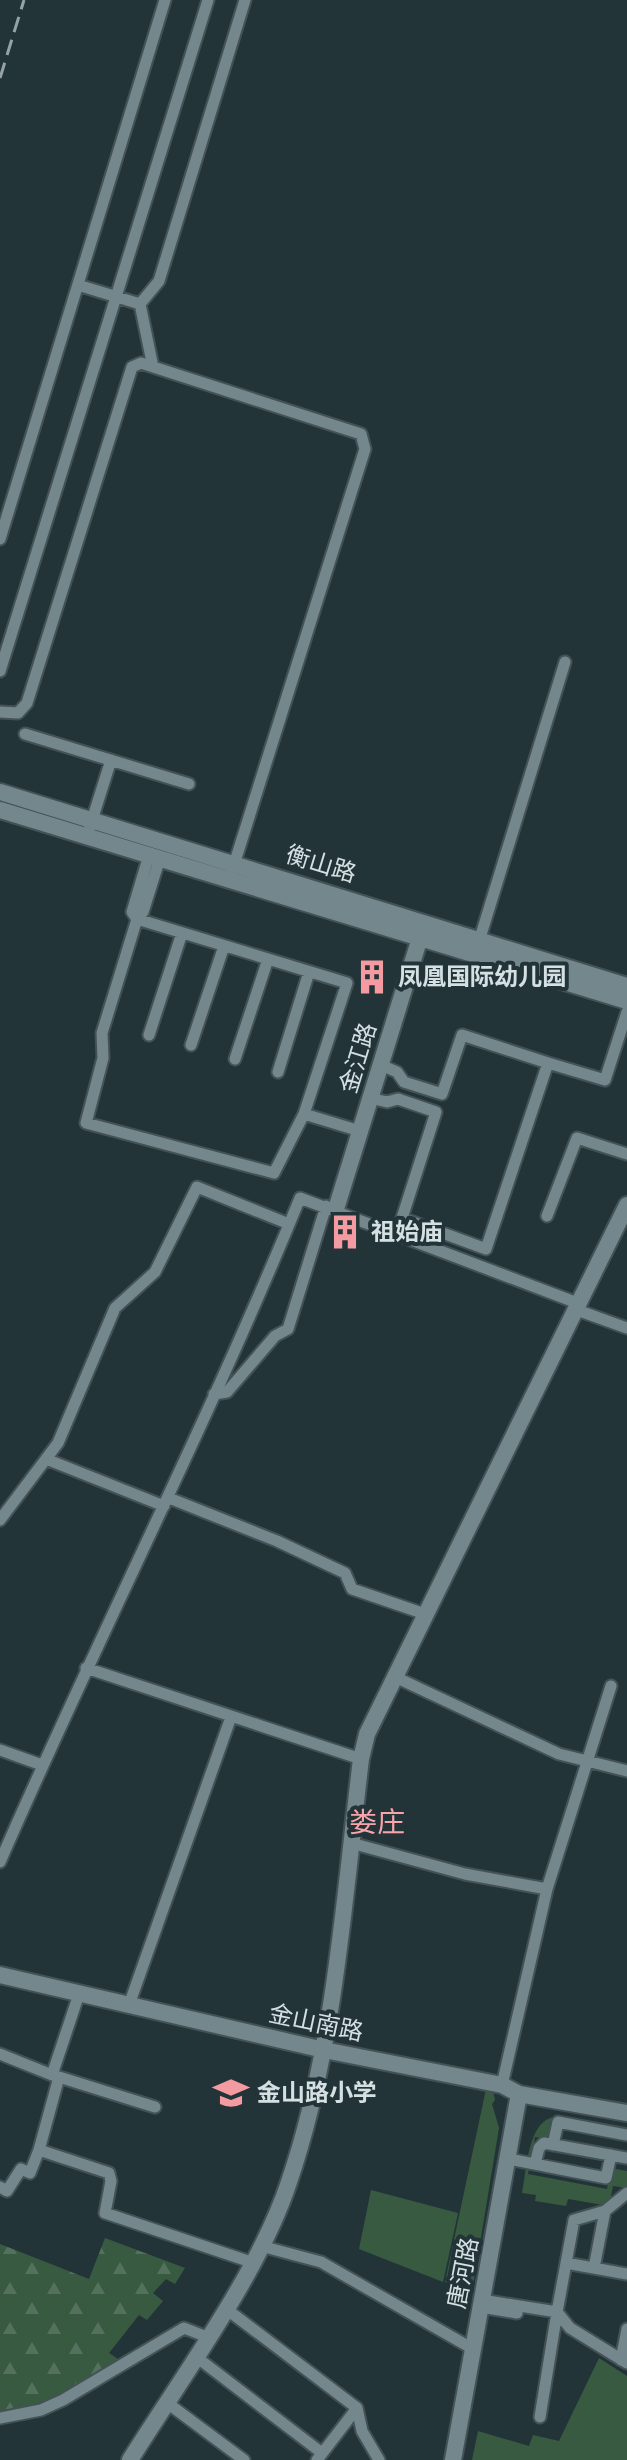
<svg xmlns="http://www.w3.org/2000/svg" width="627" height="2460" viewBox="0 0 627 2460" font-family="'Public Sans','Noto Sans SC',sans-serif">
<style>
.green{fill:#375a41}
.forest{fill:url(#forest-firs)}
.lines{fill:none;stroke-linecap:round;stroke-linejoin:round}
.street-casing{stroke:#445256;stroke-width:15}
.secondary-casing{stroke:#445256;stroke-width:20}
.street{stroke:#73878c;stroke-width:11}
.secondary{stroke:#73878c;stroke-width:16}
.rail{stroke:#95a3a6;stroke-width:3;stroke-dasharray:16 8;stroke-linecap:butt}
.labels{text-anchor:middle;stroke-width:8;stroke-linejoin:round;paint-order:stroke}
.street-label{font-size:24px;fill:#d5e0e3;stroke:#233438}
.poi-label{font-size:24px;font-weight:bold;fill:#d5e0e3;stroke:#233438;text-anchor:start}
.quarter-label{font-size:28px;fill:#f9a4ab;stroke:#233438}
</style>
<defs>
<pattern id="forest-firs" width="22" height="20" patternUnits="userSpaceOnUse" patternTransform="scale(2)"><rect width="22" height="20" fill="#375a41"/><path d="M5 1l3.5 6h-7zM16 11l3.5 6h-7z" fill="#53715c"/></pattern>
</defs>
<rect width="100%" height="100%" fill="#233438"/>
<path class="green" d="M486,2089L493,2091L495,2100L492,2104L499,2128L472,2292L445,2282Z
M554,2117L627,2131L552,2119L548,2139L535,2137L528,2174L607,2189L611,2168L627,2171V2188L613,2186L609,2206L568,2199L566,2206L535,2201L536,2195L522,2193C527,2171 527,2122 554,2117Z
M371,2190L458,2213L443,2282L359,2249Z
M599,2358L627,2376V2460H472L478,2431L529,2446L533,2435L559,2441Z"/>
<path class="forest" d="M105,2238L185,2268L175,2284L166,2279L153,2293L163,2301L147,2320L139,2315L109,2353L121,2361L41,2406L0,2413V2244L89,2279Z"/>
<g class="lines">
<g class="street-casing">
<path id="street" d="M78,285L140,304L153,367
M140,304L159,281L245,0
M0,539L165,0
M0,671L208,0
M0,712L18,713L27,703L132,367L141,363L361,434L365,449L232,871
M25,734L189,784
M87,836L111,760
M137,919L132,912L149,855
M137,919L143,912L160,858
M480,938L565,662
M149,1035L182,933
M191,1045L224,946
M235,1059L268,959
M548,1063L605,1080L627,1012
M278,1072L309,972
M370,1098L387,1102L398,1099L436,1112L402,1218L486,1249L548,1063L462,1035L442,1094L404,1082L397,1072L381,1065
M304,1114L274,1173L86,1123L103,1058L102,1033L137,919L347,983L304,1114L360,1131
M547,1216L577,1138L627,1154
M577,1310L627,1328
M214,1394L227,1392L275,1336L288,1329L326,1206
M46,1459L164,1506
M169,1498L277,1541L345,1573L352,1589L425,1614
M0,1520L58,1443L115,1308L155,1272L197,1187L289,1224
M86,1668L361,1759
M393,1676L559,1754L627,1771
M0,1750L42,1765
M351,1843L465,1874L547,1889
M0,1862C97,1639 208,1423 300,1198L580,1304
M79,1994L52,2075L59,2077L39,2150L109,2173L111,2181L105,2213L251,2262
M129,2005L231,1717
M0,2054L52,2075
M59,2077L155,2107
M502,2085L547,1889L611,1686
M553,2145L558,2122L627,2135
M509,2159L606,2178L611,2155
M535,2164L539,2148L544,2143L627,2158
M0,2187L7,2191L21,2169L30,2173L39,2150
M627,2193L605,2211L574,2220L557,2312L570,2328L627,2363
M261,2246L321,2262L473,2349
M566,2263L627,2274
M594,2268L605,2211
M482,2300L557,2312L540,2417
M481,2307L517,2313
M225,2308L357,2408L362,2431L379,2460
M195,2356L322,2453
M621,2360L627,2329
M166,2402L244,2460
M0,2418L41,2410L63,2400L184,2328L207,2337
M317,2460L357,2408"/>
</g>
<g class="secondary-casing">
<path id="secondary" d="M0,792L627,986
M0,810L627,1001
M336,1209L423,928
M0,1975L324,2050L502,2085L519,2094L627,2113
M130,2460C182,2377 259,2273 289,2182C335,2047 344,1899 361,1759L367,1734L627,1205
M453,2460L519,2094"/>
</g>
<use href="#street" class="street"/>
<use href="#secondary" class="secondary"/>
<path class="rail" d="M0,78L24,0"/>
</g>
<defs>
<g id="building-bare" transform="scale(2.76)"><path d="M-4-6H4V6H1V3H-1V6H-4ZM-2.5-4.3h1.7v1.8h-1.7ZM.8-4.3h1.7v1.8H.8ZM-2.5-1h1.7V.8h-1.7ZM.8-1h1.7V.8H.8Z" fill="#f49aa1" stroke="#233438" stroke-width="2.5" paint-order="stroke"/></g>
<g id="school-bare" transform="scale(2.76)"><path d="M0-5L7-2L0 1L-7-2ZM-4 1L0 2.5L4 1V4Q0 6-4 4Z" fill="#f49aa1" stroke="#233438" stroke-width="2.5" paint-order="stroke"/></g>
</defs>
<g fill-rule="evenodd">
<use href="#building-bare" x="372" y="977"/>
<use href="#building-bare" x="345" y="1232"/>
<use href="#school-bare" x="231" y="2093"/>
</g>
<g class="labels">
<g class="street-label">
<text transform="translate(321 864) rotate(17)" y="8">衡山路</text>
<text transform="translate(358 1058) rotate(-73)" y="8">金江路</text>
<text transform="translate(316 2023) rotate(12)" y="8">金山南路</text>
<text transform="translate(463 2273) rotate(-79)" y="8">唐河路</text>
</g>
<g class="poi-label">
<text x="398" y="985">凤凰国际幼儿园</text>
<text x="371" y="1240">祖始庙</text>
<text x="257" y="2101">金山路小学</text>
</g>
<g class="quarter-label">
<text x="377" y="1832">娄庄</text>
</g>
</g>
</svg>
